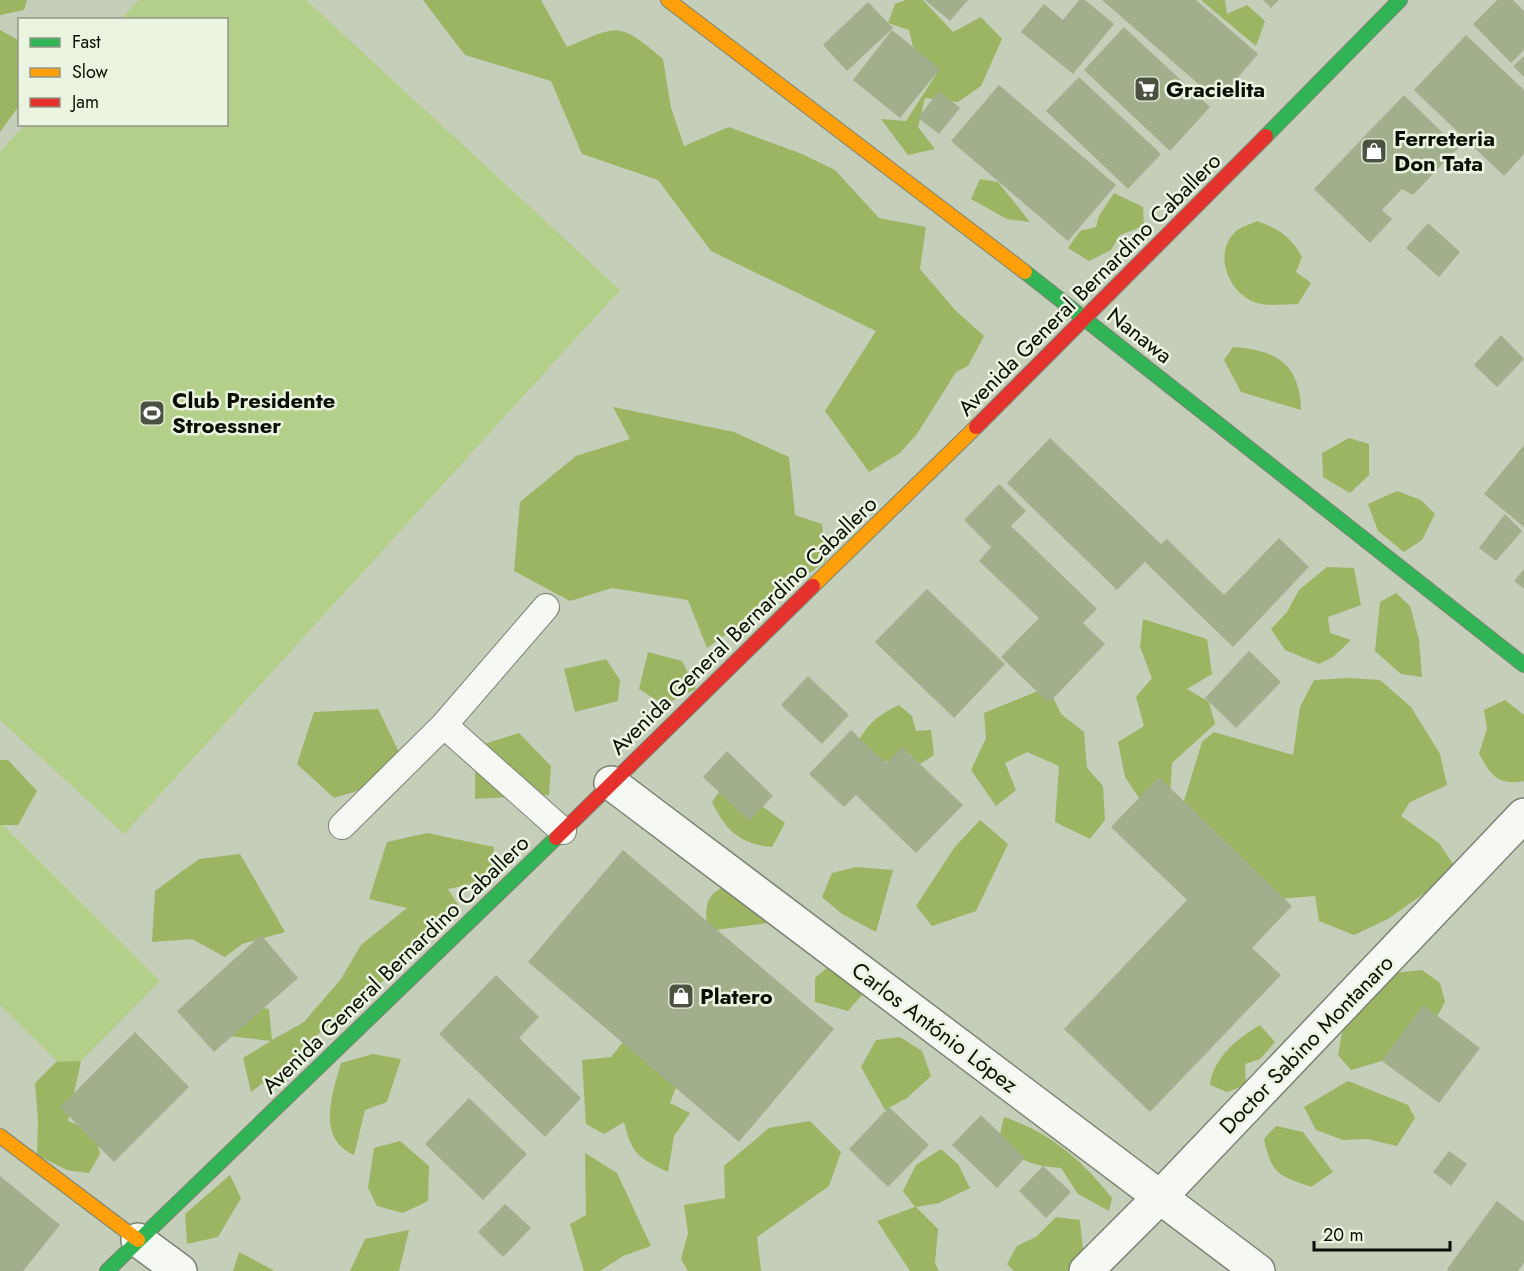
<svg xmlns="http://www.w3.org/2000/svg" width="1524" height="1271" viewBox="0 0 1524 1271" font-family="Jost,sans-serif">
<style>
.green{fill:#b4cf8a}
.forest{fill:#9bb563}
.building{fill:#a2af8d}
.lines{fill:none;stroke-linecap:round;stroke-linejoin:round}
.lane-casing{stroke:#7c8373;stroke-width:28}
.street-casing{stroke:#7c8373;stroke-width:36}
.fast-casing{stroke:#7c8373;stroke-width:16}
.slow-casing{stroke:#7c8373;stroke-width:16}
.jam-casing{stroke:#7c8373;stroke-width:16}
.lane{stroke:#f6f8f4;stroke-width:26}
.street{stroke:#f6f8f4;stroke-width:33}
.fast{stroke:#30b455;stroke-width:14}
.slow{stroke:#ff9f0a;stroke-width:14}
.jam{stroke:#e5322d;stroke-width:14}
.labels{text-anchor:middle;stroke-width:5;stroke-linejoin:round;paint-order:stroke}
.poi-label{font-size:22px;font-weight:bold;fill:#0a0f03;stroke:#ebf4e0;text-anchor:start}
.street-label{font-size:22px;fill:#0a0f03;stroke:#ebf4e0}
</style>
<rect width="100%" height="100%" fill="#c5ceb8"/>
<path class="green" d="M139,0H306L620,290L124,834L0,720V152L25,125L226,124V20L121,19Z
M0,822L160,981L69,1073L0,1005Z"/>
<path class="forest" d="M0,0H27L24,10L0,15Z
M423,0H541L567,47C618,25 619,21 663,59L671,108L684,146L729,127L802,154L835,170L879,218L926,227L920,269L955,310L984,336L968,366L956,372L917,434L900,453L869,472L825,411L876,331L711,251L658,180L582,154L551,81L465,55Z
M906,0H923L953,32L981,17L1002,39L981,86L958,102L925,98L918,127L935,149L908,155L881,119L906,121L937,73L913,47L909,30L888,23L895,4Z
M1201,0H1225L1227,14L1247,5L1265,21L1256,46Z
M0,30L20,41L19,106L0,132Z
M980,179L998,182L1030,222L1007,219L971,199Z
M1114,193L1143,207L1144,226L1120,235L1111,250L1089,261L1068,248L1080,231L1096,227L1099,216Z
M1257,221C1279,229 1291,237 1302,257L1296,272L1311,283L1298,304C1286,304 1272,306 1261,304C1230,298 1211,254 1236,231C1241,227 1251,224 1257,221Z
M1233,347C1275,350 1300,363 1301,410L1241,392L1224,360Z
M613,407L734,432L789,457L795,515L822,524L826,561L707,648L688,600L612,588L570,601L514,571L520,502L576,456L630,439Z
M1349,438L1369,444V475L1350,493L1323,477L1322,453Z
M1397,491L1421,500L1435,514L1422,540L1404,552L1378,531L1368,504Z
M1327,567L1354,568L1361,605L1328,617L1330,633L1351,640L1333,657L1319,664L1285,650L1271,629L1287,612L1299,590Z
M1396,593L1410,606L1419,640L1422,677L1401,674L1375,651L1380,602Z
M1143,619L1207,639L1212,674L1187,689L1209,702L1215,724L1172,763L1170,799L1141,801L1125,777L1118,742L1144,726L1136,697L1152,678L1140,647Z
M648,652L682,661L696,689L664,705L639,689Z
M606,659L620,680L618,701L575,712L564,669Z
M1348,678L1380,680L1411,707L1440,754L1447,785L1410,802L1401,816L1439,843L1457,870L1388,919L1354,935L1319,921L1315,896L1277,899L1184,801L1202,742L1214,732L1293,755L1300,707L1314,680Z
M1048,687L1061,714L1084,732L1087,768L1103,786L1105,820L1090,839L1055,822L1059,766L1027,752L1005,763L1016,790L996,806L971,770L986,738L984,713Z
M1505,700L1524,715V781C1498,786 1491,775 1479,754L1487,729L1484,710Z
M899,705L912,716L916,731L931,730L934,755L920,764L905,750L898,759L879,763L855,748C867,724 875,717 899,705Z
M378,709L400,754L377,785L334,798L297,764L314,712Z
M519,733L551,766L549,795L475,799V747Z
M0,760H8L37,791L18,825H0Z
M725,784L747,795L785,823L772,847C740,844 726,831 712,802Z
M980,820L1008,844L976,911L932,926L916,906L954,848Z
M427,833L494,847L491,880L448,889L460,908L416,939L389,976L316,1036L279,1071L251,1092L243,1058L271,1041L221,1035L245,1004L269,1009L272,1040L304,1022L341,979L361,945L407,908L369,899L387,842Z
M240,854L285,932L242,944L225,957L192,939L152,942L155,891L199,859Z
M857,867L893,870L876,932L842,914L822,897L832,873Z
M747,877L771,887L768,923L708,931C701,892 715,890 747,877Z
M834,962L869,987L848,1011L815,1002V978Z
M1422,970L1440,983L1445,1002L1432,1026L1382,1061L1351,1070L1338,1055L1347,1005L1382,974Z
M1260,1025L1275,1042L1260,1059L1245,1064L1246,1085L1227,1092L1210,1085C1213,1058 1238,1038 1260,1025Z
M900,1037L922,1051L931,1076L907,1098L885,1110L861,1067L876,1040Z
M623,1042L678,1082L670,1103L690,1113L674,1136L668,1172C639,1158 632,1155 624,1122L604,1134L586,1124L582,1060L611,1057Z
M373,1054L401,1059L387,1102L365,1110L354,1155C316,1138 332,1095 341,1063Z
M81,1061L68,1121L95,1132L100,1154L89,1173L67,1170L37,1155L38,1119L35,1083L56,1062Z
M1348,1081L1408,1105L1415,1118L1397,1146L1367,1139L1343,1140L1316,1130L1304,1107Z
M1004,1117C1051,1133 1081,1159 1112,1198L1109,1211L1078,1194L1061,1168C1030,1165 1017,1162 1000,1134Z
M810,1121L841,1152L829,1186L757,1237L761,1271H688L681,1259L688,1233L684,1205L725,1198L724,1166L769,1128Z
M1276,1126L1303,1132L1333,1172L1311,1187C1278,1175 1272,1175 1264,1139Z
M400,1141L429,1166L428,1201L403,1213L377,1206L368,1188L374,1148Z
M941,1149L958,1164L970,1188L939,1203L916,1207L938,1229L935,1263L939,1271H910L877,1221L915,1207L903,1191L916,1165Z
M585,1153L617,1173L651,1246L623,1256L600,1271H584L570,1224L586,1215Z
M230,1175L241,1198L218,1237L187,1244L185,1214Z
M1056,1217L1080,1220L1083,1251L1075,1271H1014L1007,1264L1017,1246L1036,1237Z
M409,1230L399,1271H350L365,1239Z
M239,1252L271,1269L274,1271H233Z"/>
<path class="building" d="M925,0H968L950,21Z
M1079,0H1085L1114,24L1073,74L1021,32L1044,4L1063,20Z
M1102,0H1196L1258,54L1218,101Z
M1263,0H1279L1271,8Z
M1497,0H1513L1524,11V50L1511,63L1473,24Z
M868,2L893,28L847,71L823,45Z
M1124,27L1210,107L1170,151L1084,70Z
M892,30L940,69L900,118L853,80Z
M1466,35L1524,90V154L1504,176L1414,90Z
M1524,56V77L1513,66Z
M1079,77L1161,154L1128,189L1046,111Z
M999,85L1116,185L1068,241L951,141Z
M939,91L960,108L939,134L918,118Z
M1404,95L1458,148L1413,195L1402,189L1382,210L1392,219L1370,243L1314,189Z
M1428,223L1460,252L1439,277L1406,248Z
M1501,335L1524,359L1497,387L1474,365Z
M1050,438L1161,544L1167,539L1224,595L1279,538L1309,567L1233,647L1145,562L1117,590L1007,483Z
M1524,445V527L1484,494Z
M999,484L1026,511L1011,526L1097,609L1083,623L1105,644L1049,703L1001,657L1039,618L979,561L991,547L964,520Z
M1505,514L1522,531L1496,561L1479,548Z
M1524,569V589L1514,581Z
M927,589L1005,664L954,718L875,642Z
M1249,651L1281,682L1236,728L1205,698Z
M808,676L849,715L822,744L781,705Z
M851,730L886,763L902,747L963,805L916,853L856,795L844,807L809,774Z
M727,751L773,796L749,821L703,777Z
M1159,777L1292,906L1252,948L1281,975L1150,1112L1064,1029L1187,900L1111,827Z
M623,850L834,1029L739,1142L528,962Z
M261,935L298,978L214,1052L177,1011Z
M496,975L539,1017L519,1038L581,1098L545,1137L439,1034Z
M1423,1005L1480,1048L1439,1103L1382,1061Z
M135,1032L189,1087L114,1162L60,1107Z
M469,1098L527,1154L483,1200L425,1144Z
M889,1107L929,1145L888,1187L849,1149Z
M981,1115L1025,1158L997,1188L952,1145Z
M1449,1151L1467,1164L1451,1186L1433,1172Z
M1043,1166L1071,1192L1046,1218L1019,1191Z
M0,1176L60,1225L23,1271H0Z
M1497,1201L1524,1222V1263L1518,1271H1449L1447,1269Z
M505,1204L531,1228L503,1257L478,1232Z"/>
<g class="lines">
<g class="lane-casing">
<path id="lane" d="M444,725L563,831
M342,826L444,725L546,607"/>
</g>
<g class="street-casing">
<path id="street" d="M611,783L1258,1271
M138,1240L180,1271
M1086,1271L1161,1196L1524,815"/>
</g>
<g class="fast-casing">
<path id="fast" d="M1266,136L1400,0
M1025,272L1524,665
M107,1271L556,838"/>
</g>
<g class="slow-casing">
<path id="slow" d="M668,0L1025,272
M813,586L976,427
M0,1136L138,1240"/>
</g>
<g class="jam-casing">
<path id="jam" d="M976,427L1266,136
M556,838L813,586"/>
</g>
<use href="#lane" class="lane"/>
<use href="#street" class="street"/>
<use href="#fast" class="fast"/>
<use href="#slow" class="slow"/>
<use href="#jam" class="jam"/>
</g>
<defs>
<g id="supermarket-square" transform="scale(1.35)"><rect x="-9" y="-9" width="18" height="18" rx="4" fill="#4b5242" stroke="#ebf4e0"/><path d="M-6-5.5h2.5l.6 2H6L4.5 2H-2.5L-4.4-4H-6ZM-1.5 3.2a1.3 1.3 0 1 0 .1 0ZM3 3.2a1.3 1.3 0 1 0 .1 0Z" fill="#fff"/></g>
<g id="shop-square" transform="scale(1.35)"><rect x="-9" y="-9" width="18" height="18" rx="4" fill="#4b5242" stroke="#ebf4e0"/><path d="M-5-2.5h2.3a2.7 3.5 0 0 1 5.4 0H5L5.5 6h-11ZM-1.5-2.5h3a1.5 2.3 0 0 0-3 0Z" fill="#fff"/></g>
<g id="stadium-square" transform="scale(1.35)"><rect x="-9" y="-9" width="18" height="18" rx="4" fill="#4b5242" stroke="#ebf4e0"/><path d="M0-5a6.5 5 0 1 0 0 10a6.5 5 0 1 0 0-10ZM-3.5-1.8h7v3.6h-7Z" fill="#fff"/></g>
</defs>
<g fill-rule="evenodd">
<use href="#supermarket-square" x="1147" y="89"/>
<use href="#shop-square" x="1374" y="151"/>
<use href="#stadium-square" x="152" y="413"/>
<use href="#shop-square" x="681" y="996"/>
</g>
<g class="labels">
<g class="poi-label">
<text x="1166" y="97">Gracielita</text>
<text x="1394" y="146">Ferreteria<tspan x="1394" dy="25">Don Tata</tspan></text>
<text x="172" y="408">Club Presidente<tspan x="172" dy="25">Stroessner</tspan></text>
<text x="700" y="1004">Platero</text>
</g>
<g class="street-label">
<text transform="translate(1089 284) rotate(-45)" y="8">Avenida General Bernardino Caballero</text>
<text transform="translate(1140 335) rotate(38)" y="8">Nanawa</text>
<text transform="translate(743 625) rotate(-44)" y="8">Avenida General Bernardino Caballero</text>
<text transform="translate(395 964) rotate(-44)" y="8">Avenida General Bernardino Caballero</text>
<text transform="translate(935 1027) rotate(37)" y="8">Carlos António López</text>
<text transform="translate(1306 1044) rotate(-46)" y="8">Doctor Sabino Montanaro</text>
</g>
</g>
<rect x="18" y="18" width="210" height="108" fill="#ebf4e0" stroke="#919888" stroke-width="1.5"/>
<rect x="30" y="38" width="30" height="9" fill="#30b455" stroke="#919888" stroke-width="1.5"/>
<text x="72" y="48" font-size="18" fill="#0a0f03">Fast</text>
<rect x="30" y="68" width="30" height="9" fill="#ff9f0a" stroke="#919888" stroke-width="1.5"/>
<text x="72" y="78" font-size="18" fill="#0a0f03">Slow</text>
<rect x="30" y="98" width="30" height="9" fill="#e5322d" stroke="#919888" stroke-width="1.5"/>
<text x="72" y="108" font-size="18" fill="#0a0f03">Jam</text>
<path d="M1314 1241v9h136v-9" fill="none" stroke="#0a0f03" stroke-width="3"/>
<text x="1323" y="1241" font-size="18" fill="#0a0f03" stroke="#ebf4e0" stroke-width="4.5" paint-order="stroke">20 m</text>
</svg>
